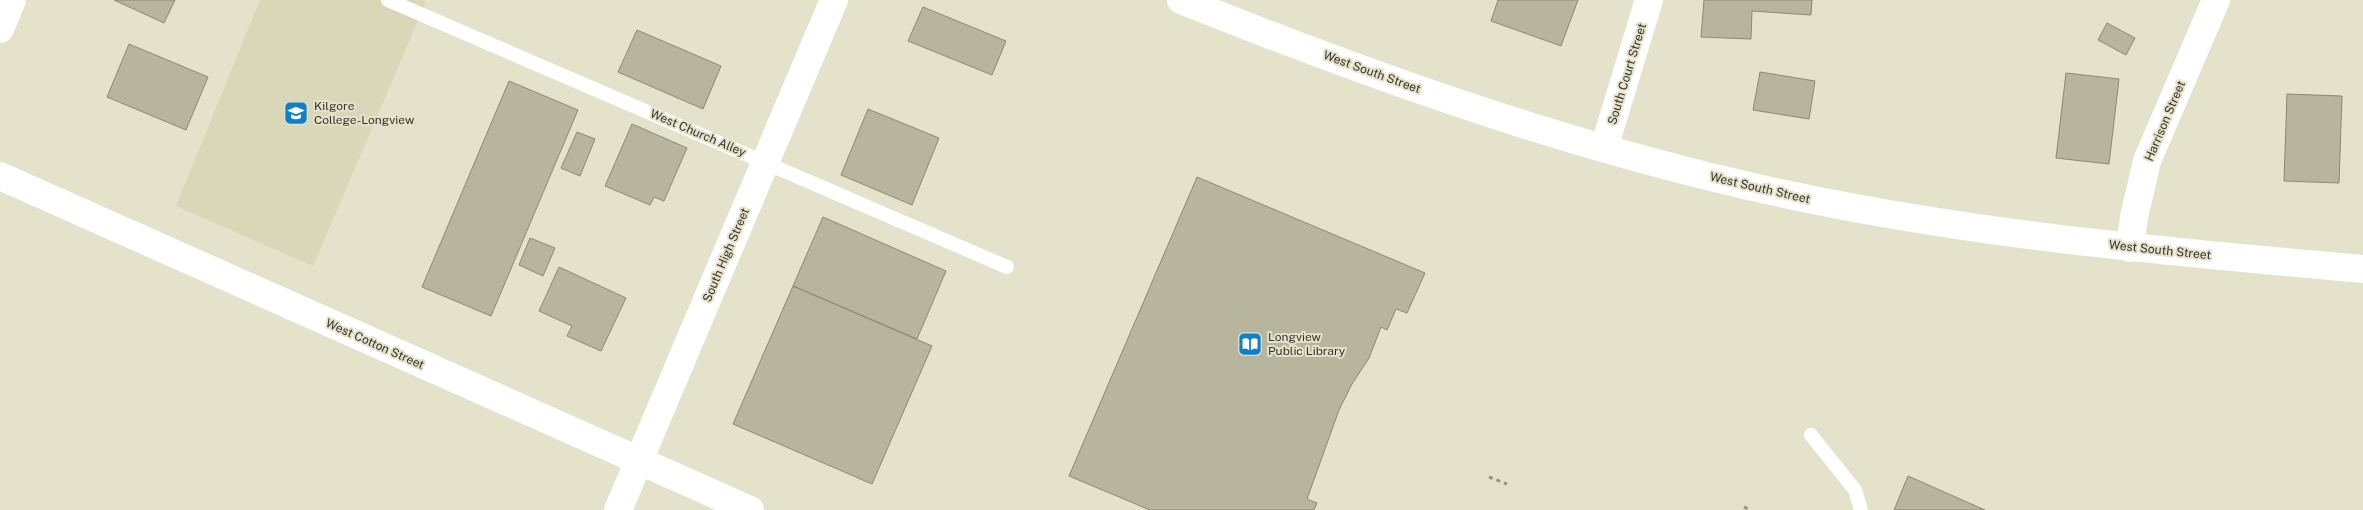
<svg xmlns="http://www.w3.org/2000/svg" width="2363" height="510" viewBox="0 0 2363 510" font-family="'Public Sans',sans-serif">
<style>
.built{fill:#dad6b8}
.building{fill:#b8b59f;stroke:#8b8974}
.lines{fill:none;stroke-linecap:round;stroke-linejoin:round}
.path{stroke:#969483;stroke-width:3;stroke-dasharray:4 4;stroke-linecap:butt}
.service{stroke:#fff;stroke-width:14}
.minor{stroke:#fff;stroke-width:28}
.tertiary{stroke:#fff;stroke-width:28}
.secondary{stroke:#fff;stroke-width:28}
.labels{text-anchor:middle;stroke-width:4;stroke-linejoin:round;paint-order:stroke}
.street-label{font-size:12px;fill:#35342b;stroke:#e5e2cb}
.poi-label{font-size:12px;fill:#35342b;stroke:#e5e2cb;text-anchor:start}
</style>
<rect width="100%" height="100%" fill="#e5e2cb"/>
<path class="built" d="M260,0H421L426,2L313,266L176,206Z"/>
<path class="building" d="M114,0H175L164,23Z
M1498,0H1578L1561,46L1491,21Z
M1704,0H1812L1811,15L1752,11L1751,39L1701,37Z
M923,7L1006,41L992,75L908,41Z
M2107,23L2135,38L2126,55L2098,40Z
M637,30L721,66L703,109L618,72Z
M129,44L208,77L186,130L107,97Z
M1760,72L1815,81L1809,119L1753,110Z
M2066,73L2119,79L2109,164L2056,158Z
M509,81L578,110L491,316L422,287Z
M2287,94L2342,96L2339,183L2284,181Z
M868,109L939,138L912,205L841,175Z
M632,124L687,148L664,201L654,197L650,205L605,186Z
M577,132L595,139L580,176L561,168Z
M1197,177L1425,273L1407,313L1396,309L1387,330L1381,327L1369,358L1352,384L1339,410L1307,499L1317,503L1314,510H1150L1069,476Z
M823,217L946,271L917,339L793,286Z
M530,238L555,248L543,276L519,265Z
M559,267L626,298L601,351L567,336L572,326L539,311Z
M793,286L932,346L872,484L733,424Z
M1908,476L1985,510H1894Z"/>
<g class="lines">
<path class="path" d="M1489,477L1507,484
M1744,507L1751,510"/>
<path class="service" d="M388,0L1007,267
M1811,435L1855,490L1861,510"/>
<path class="minor" d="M0,29L12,0
M1604,148L1649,0
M2130,248L2134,217L2147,161L2216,0"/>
<path class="tertiary" d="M1181,0C1381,80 1587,153 1799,197C1985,236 2174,252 2363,269"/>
<path class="secondary" d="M0,176L750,510
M618,510L834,0"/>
</g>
<defs>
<g id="university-square" transform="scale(1.25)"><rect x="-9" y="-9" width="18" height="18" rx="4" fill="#0e7fc9" stroke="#e5e2cb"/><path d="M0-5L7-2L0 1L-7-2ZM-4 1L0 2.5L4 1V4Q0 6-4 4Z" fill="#fff"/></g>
<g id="library-square" transform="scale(1.25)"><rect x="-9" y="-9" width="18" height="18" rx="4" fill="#0e7fc9" stroke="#e5e2cb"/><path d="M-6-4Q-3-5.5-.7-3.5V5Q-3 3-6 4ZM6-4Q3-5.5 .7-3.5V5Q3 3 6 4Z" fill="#fff"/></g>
</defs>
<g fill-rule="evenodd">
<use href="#university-square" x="296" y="113"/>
<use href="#library-square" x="1250" y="344"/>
</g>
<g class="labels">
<g class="street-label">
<text transform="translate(1372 72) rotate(20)" y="4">West South Street</text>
<text transform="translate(1627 74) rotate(-73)" y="4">South Court Street</text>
<text transform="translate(2165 121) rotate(-67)" y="4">Harrison Street</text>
<text transform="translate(698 133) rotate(23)" y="4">West Church Alley</text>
<text transform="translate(1760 188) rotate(13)" y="4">West South Street</text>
<text transform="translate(2160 250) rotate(6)" y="4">West South Street</text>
<text transform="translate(726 255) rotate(-67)" y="4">South High Street</text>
<text transform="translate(375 344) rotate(24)" y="4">West Cotton Street</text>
</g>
<g class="poi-label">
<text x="314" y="110">Kilgore<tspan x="314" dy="14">College-Longview</tspan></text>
<text x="1268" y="341">Longview<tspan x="1268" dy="14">Public Library</tspan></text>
</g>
</g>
</svg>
